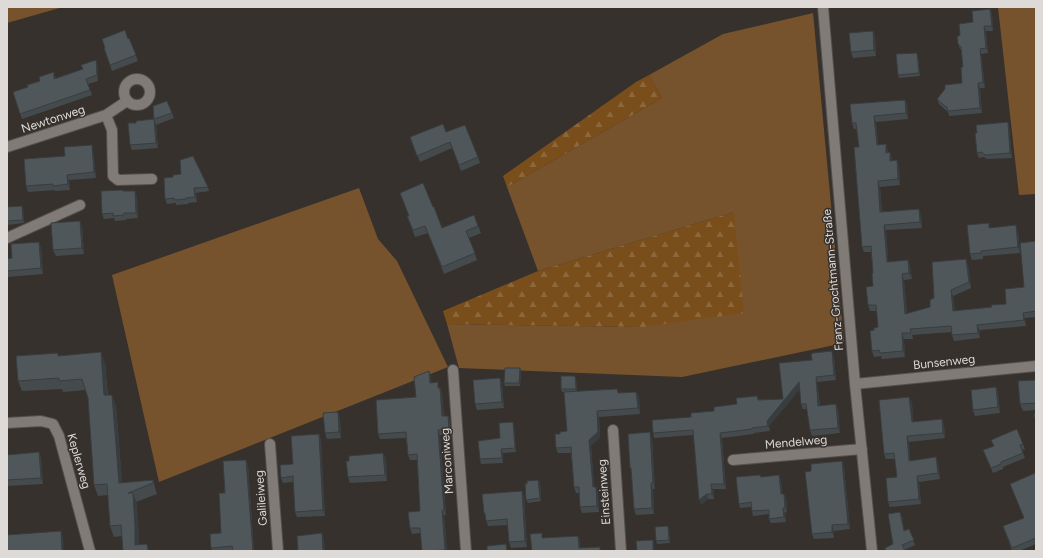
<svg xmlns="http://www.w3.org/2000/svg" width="1043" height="558" viewBox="0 0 1043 558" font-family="Figtree,sans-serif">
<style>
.green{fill:#77532d}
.forest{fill:url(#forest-firs)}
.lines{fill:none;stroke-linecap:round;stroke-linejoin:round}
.minor-casing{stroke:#534f4c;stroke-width:12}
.minor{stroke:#807b76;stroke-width:10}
.wall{fill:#454b4d}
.shaded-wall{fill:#383d3f}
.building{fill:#50575a;stroke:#383d3f}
.labels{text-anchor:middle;stroke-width:3;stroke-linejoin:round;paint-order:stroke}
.street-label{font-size:12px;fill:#dddad8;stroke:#36312d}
</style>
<defs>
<pattern id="forest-firs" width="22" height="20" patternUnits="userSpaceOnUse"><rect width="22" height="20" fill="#7a4e1b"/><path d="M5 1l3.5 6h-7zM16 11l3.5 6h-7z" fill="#8c673b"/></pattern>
</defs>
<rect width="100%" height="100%" fill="#36312d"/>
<path class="green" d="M7,7H63L7,23Z
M998,7H1036V194L1019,195Z
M813,13L844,343L682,377L459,368L447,324L643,327L734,212L538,271L507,187L662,98L649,75L723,34Z
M359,188L378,239L397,261L448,367L159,482L112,275Z"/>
<path class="forest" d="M649,75L662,98L507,187L503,176L636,82Z
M734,212L744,313L643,327L447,324L443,311L538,271Z"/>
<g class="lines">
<g class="minor-casing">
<path id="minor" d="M823,7L855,384L872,551
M124 92a13 13 0 1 1 26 0a13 13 0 1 1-26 0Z
M106,115L112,130L113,176L118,180L152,179
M7,147L106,115L127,101
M7,238L80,205
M453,370L466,551
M855,384L1036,366
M7,423L41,421L53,424L59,436L90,551
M613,430L621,551
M270,444L278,551
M733,460L862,449"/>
</g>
<use href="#minor" class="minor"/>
</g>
<path class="wall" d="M990,9L992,14L993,31H986L988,53L981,54L985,88H980L982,113L949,116L948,112L939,104L937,99L962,83L963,67L961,50L960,49L958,44L960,35L973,22Z
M873,31L875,37L876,56L853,58L851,52Z
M129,38L138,61L112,71L104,48Z
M918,56L920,76L899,78L898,75Z
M98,65V81L88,84L92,95L22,119L13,92L56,77V79Z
M905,100L907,105L908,119L876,122L878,145L886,144L888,153L890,152L892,160L899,166L900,185L880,187L882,212L921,215L922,228L886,230L888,262L908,260L910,266L912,279L904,280L907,314L930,307L934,298L966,259L968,265L971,288L953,296L955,311L992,307L1006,304L1024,287L1036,241V317L1025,318L1026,326L980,330V338L954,341L952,335V332L912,335L913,339H904L905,357L882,359L881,356L874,357L872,351L874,330L878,327L877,311H870L868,305L873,286V273L871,252H864L862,247L859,147L857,129H854L852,123Z
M172,113L174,118L156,125L158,148L132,150L130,145L136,123L154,119Z
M1009,126L1012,158L987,159L984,157L979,158L977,153Z
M446,132L478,157L480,163L461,171L452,148L420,162L412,143Z
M93,151L96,178L69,180L70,190L55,191V190L28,192L26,186L65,156Z
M164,178L208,187L209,191L196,193L197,202L188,203V204L176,205V203L167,204L165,199Z
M123,191L137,196L138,218L126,219V220L115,221L114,218L104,219L102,214Z
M400,193L433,207L442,228L474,215L481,233L469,238L477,260L444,274L428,233L415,237L407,216H409Z
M22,206L23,209L24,223L7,225V207Z
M989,223L990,228L1018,231L1020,253L983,256V259L972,260L970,254Z
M82,227L84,254L56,256L53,250Z
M41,247L43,274L7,277V259L12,258Z
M59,356L105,363L108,395L116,405L122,483L153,480L156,491L157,494L136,502L139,536V545L150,551L122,536L114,537L110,526L108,495L98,496L94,485L88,398L85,390L63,392L62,389L22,391L18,381Z
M834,357L836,380L817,382L820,406L838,409L840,433L812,436L810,430L807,409H803L801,404L800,389L769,426L770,431L754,433V434L722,438L726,489H713L714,499H708L701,505L693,435L654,438L653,433L714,411L737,404L757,396L759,400L783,399L812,360Z
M521,371L520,386H505L504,383Z
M431,376V383L440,388L442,393L444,416H448L450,421L451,435H440L446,515H444L447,551H422L421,533L412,534L410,528L420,511L417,460H410L408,455L406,438L380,439L378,434L416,397Z
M500,378L502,384L504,408L477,410L475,404Z
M576,379L577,391L617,389L619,393L636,392L639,398L640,414L599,417L600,437L591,446L594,487L598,492L599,512L582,513L580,507L579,493H576L574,487L571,453H558L556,448L560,434L567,431L564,392H562L561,389Z
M1036,380V410L1023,411L1020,404Z
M996,387L998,393L1000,413L975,416L973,410Z
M909,397L912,403L913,422L942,419L944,425L945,438L909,442L910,461L936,457L938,463L940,479L919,482L921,504L890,507L888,502L897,477L895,459H886L884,454Z
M340,418L341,438L327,439L325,433Z
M514,426L516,452L503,453V463L481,464L480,459L500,438Z
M319,434L321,440L325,516L297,517L295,512L293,482L283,483L281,478Z
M652,438L655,489H653L654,514L636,515L634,509L632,472L630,468Z
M1023,444L1025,449L1022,450L1025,458L1003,467V469L993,473L985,455Z
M39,452L41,458L43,484L7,486V455Z
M386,459L387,481L350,483L348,477Z
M246,460L248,465L254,551H212L211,548L221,533L225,493Z
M842,461L844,467L850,529L834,531V538L814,539L812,534L811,471Z
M779,475L781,480L782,494L786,498L787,512L785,513L786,522L771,523L769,519V514L753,516L752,511L751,507L740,508L739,504L761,477Z
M1036,476V544L1019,551H1012L1003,526L1024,518Z
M538,480L540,483L541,501L528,503L526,500L527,484Z
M522,491L524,497L527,547L511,548L509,542L508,525L488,526L484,513Z
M902,516L904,530L909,529L915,545L904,550L893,544Z
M669,529L670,543L657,544L656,541Z"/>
<path class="shaded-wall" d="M990,9L992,14L993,31L992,26Z
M984,26L986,31L988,53L986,48Z
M873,31L875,37L876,56L874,50Z
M980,49L981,54L985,88L983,82Z
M917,53L918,56L920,76L919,73Z
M96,60L98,65V81L97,75Z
M978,83L980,88L982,113L980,108Z
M905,100L907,105L908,119L906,113Z
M874,116L876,122L879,151L877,145Z
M154,119L156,125L158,148L156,143Z
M1008,122L1009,126L1012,158L1010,153Z
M886,144L888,150L889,159L886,153Z
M92,145L93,151L96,178L94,172Z
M890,152L892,158L893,166L890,161Z
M897,160L899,166L900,185L898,179Z
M67,175L69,180L70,190L68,184Z
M878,181L880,187L882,218L880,212Z
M194,188L196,193L197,202L195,197Z
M135,191L137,196L138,218L136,213Z
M22,206L23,209L24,223L23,220Z
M919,209L921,215L922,228L920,222Z
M80,221L82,227L84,254L82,248Z
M884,225L886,230L889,268L887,262Z
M1016,225L1018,231L1020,253L1018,247Z
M39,242L41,247L43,274L41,268Z
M966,259L968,265L971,288L969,282Z
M908,260L910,266L912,279L909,273Z
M902,274L904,280L908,320L905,314Z
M951,290L953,296L956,317L953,311Z
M1023,313L1025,318L1026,326L1024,320Z
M977,325L980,330V338L978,333Z
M902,333L904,339L905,357L903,351Z
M832,351L834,357L836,380L834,375Z
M101,352L105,363L108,406L104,395Z
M520,368L521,371L520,386L519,383Z
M429,371L431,376L432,388L430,383Z
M575,376L576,379L577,392L576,389Z
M816,377L817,382L820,411L818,406Z
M500,378L502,384L504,408L502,402Z
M799,382L801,388L769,426L770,431L768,426L767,421Z
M996,387L998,393L1000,413L998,407Z
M440,388L442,393L444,421L442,416Z
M636,392L639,398L640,414L638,408Z
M112,395L116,405L123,494L119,483Z
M909,397L912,403L914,428L912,422Z
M836,404L838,409L840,433L838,428Z
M597,411L599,417L600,437L591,446L595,493L593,487L589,440Z
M338,412L340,418L341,438L339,432Z
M448,416L450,421L451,435L449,429Z
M942,419L944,425L945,438L943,433Z
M513,422L514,426L516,452L515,448Z
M438,430L440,435L446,515L444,510Z
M650,432L652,438L655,489L653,483Z
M720,433L722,438L726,489L724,484Z
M319,434L321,440L325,516L323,510Z
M907,436L909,442L911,467L909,461Z
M501,449L503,453V463L502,458Z
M39,452L41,458L43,484L41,478Z
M383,453L386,459L387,481L385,475Z
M936,457L938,463L940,479L938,473Z
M246,460L248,465L254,551H253Z
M842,461L844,467L850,529L848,524Z
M779,475L781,480L782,499L781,494Z
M917,476L919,482L921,504L919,499Z
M538,480L540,483L541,501L540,498Z
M651,483L653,489L654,514L652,508Z
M711,484L713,489L714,499L712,494Z
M596,487L598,492L599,512L597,506Z
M522,491L524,497L527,547L525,541Z
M133,493L137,503L139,536V551L135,545Z
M707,494L708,499L701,505L699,500Z
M784,494L786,498L787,512L785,508Z
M783,508L785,513L786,522L784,517Z
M442,510L444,515L447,551H446L445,550Z
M900,512L902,516L905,535L904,531Z
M832,525L834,531V538L832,532Z
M668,526L669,529L670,543L669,540Z
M61,531L63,537L64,551H62Z
M322,533L324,539L325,551H323Z
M578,536L580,540L581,551L579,548Z
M653,540L654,544L655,551H653Z
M147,544L150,551H148Z"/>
<path class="building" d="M990,9L992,26H984L986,48L980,49L983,82L978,83L980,108L948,111L947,107H946L937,99L945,89V85L962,83L961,67H963L961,47L958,44L957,37L960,35L959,24L973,22L972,11Z
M125,30L128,39L129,38L136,55L110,65L104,48H105L102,39Z
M873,31L874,50L851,52L849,33Z
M917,53L919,73L898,75L896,54Z
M96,60L97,75L86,79L90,90L20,114L13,92L28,87L27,85L40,81L39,77L54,72V79L83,69L81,65Z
M905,100L906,113L874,116L877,145L886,144V153L890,152V161L897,160L898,179L878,181L880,212L919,209L920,222L884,225L887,262L908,260L909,273L902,274L905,314L930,307V300L934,298L932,262L966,259L969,282L951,290L953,311L992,307L991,305L1006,304L1005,289L1024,287L1020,243L1036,241V311L1023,313L1024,320L977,325L978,333L952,335L951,326L910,329L911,333H902L903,351L880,353L879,350L872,351L870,331L874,330V328L878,327L876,305H868L866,287L873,286L872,274L873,273L871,246L862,247L854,147H859L856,123H852L850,104Z
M167,101L172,113L154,119L156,143L130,145L128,123H136V121L154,119L153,106Z
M1008,122L1010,153L985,155L982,152L977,153L975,133H977L976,125Z
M443,124L446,132L465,125L478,157L459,165L450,142L417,156L410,137Z
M92,145L94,172L67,175L68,184L53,186V184L26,186L24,159L65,156L64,147Z
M193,156L208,187L194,188L195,197L186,198V199L175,200L174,198L165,199L164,178L173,177V175L181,174L180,160Z
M423,183L433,207H434L442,228L474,215L478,226L466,231L475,253L442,267L425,226L413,230L407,216H409L400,193Z
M123,190V191H135L136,213H124V215L113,216V213L102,214L101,191Z
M22,206L23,220L7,221V207Z
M80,221L82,248L53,250L51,223Z
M989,223V228L1016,225L1018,247L981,251V253L970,254L967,225Z
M39,242L41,268L7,271V259L12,258L11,244Z
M832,351L834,375L816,377L818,406L836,404L838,428L810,430L806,404H801L799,382L767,421L768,426L752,428V429L720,433L724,484H711L712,494H707L699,500L693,430L653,433L652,420L691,417V413L714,411V407L737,404L736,398L757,396L758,400L783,399L779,363L812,360L811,354L813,353Z
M101,352L104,395H112L119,483L153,480V483L128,493H133L135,526V545L147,544L148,551H123L121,525L110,526L107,484L94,485L88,398L82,379L59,381V378L18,381L16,356L58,353V356Z
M505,368H520L519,383H504Z
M429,371L430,383L438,382V388H440L442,416H448L449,429L438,430L444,510H442L445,550L422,551L420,528H410L408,512L420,511L417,454L408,455L406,432L378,434L376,400L416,397L414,377Z
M561,376H575L576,389H561Z
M500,378L502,402L475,404L473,380Z
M1036,380V403L1020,404L1018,381Z
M996,387L998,407L973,410L971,390Z
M617,389L618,393L636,392L638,408L597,411L598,432L589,440L593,487H596L597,506L580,507L579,487H574L571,447L556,448L555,434H560V432L567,431L564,392Z
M909,397L912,422L942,419L943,433L907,436L909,461L936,457L938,473L917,476L919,499L888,502L886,478L897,477L894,453L884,454L879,400Z
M338,412L339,432L325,433L323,413Z
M1036,413V417H1034V414Z
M513,422L515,448L501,449L502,458L480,459L478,441L500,438L499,423Z
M1017,429L1023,444L1020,445L1023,453L1001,462V464L991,468L983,450L994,446L991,440Z
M650,432L653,483H651L652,508L634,509L631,468H630L628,434Z
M319,434L323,510L295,512L293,476L281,478L280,465L293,464L291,436Z
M39,452L41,478L7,480V455Z
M383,453L385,475L348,477L346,461H349V456Z
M246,460L253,551H233L232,546L211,548L210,534L221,533L219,493H225L223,461Z
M842,461L848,524L832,525V532L812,534L805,472L811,471V464Z
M1035,473L1036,476V538L1012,548L1003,526L1024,518L1010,484Z
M760,475L761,477L779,475L781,494H784L785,508H783L784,517L769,519V510L752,511L751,502L739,504L736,477Z
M538,480L540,498L526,500L525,484H527V481Z
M522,491L525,541L509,542L507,519L486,521L485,513H484L482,494Z
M900,512L904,531L909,529L914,540L902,545L905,551H885H886L885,548L893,544L888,514Z
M668,526L669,540L656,541L655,527Z
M61,531L62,551H7V535Z
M322,533L323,551H298L297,536Z
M542,533V538L578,536L579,548L600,547V551H532L530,534Z
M653,540V551H637L636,541Z
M506,544L507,551H487V546Z"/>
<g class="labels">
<g class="street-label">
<text transform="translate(53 119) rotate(-18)" y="4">Newtonweg</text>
<text transform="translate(833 280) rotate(-95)" y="4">Franz-Grochtmann-Straße</text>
<text transform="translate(944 362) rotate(-6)" y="4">Bunsenweg</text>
<text transform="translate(796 442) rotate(-5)" y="4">Mendelweg</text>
<text transform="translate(79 461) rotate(74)" y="4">Keplerweg</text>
<text transform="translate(447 461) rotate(-94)" y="4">Marconiweg</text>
<text transform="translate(604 492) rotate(-94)" y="4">Einsteinweg</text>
<text transform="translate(261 498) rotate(-94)" y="4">Galileiweg</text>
</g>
</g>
<rect width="1043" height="558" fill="none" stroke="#dddad8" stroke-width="16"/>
</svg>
